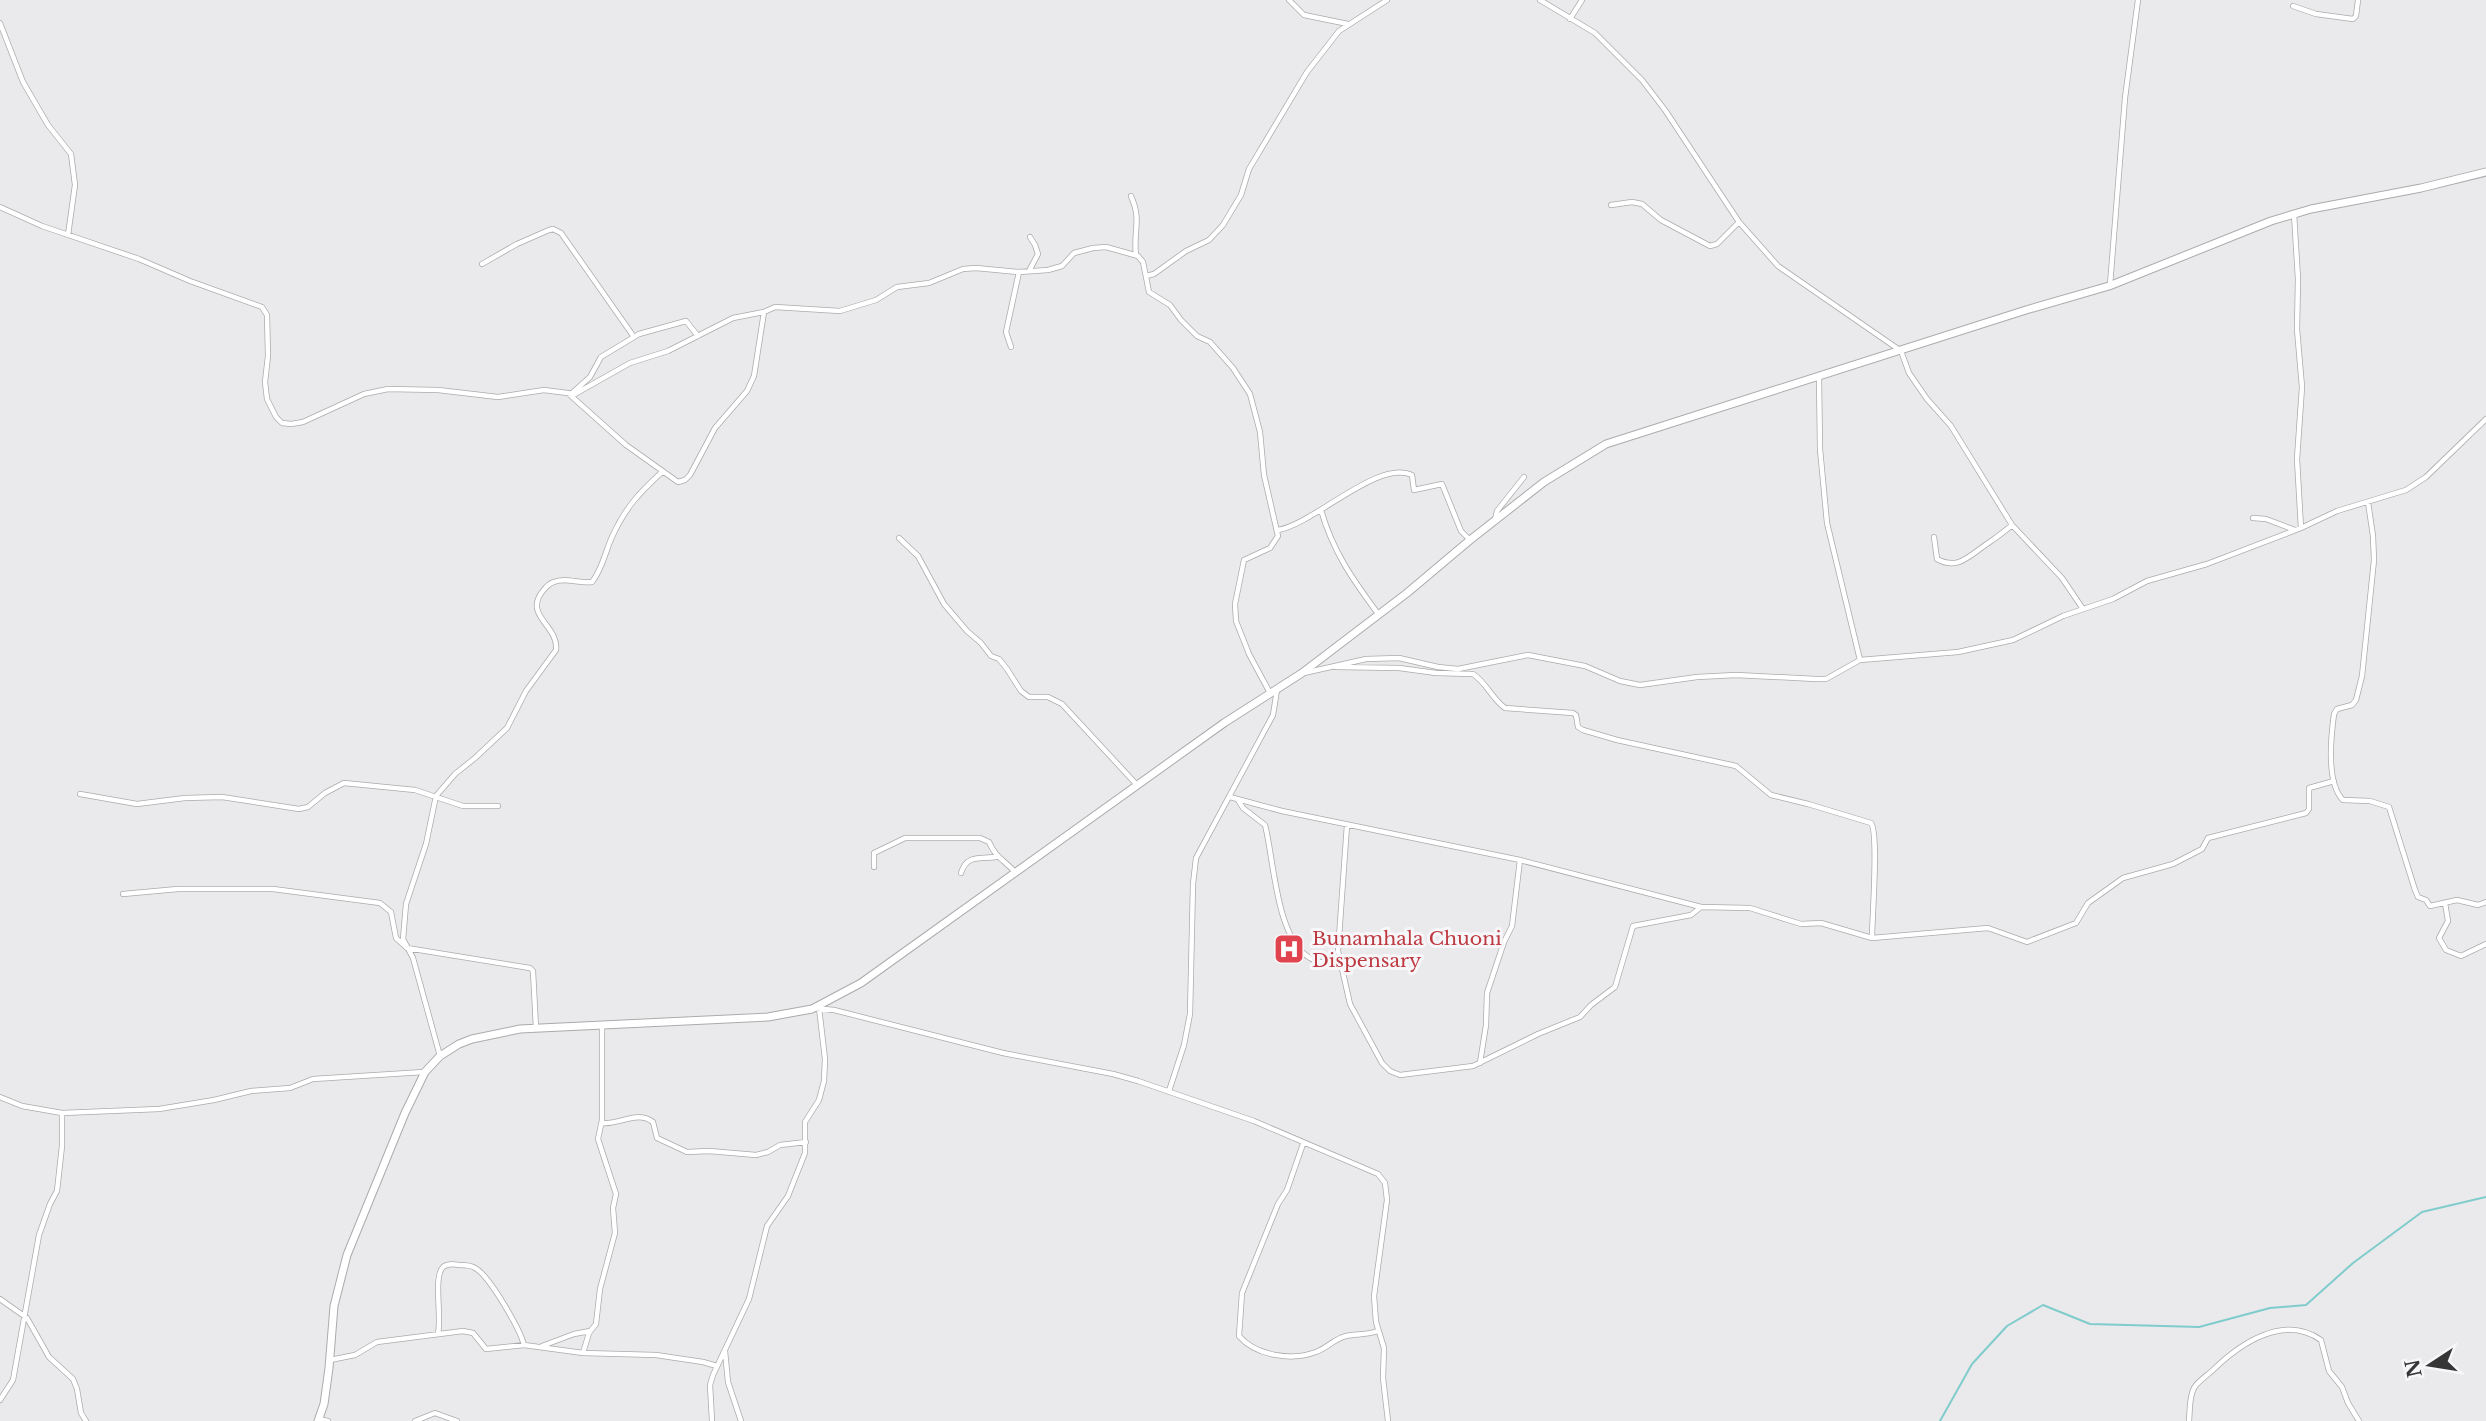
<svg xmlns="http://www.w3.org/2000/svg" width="2486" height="1421" viewBox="0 0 2486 1421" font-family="'Libre Baskerville',serif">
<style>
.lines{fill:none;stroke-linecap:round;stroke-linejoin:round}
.stream{stroke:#80cccc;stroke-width:2}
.street-casing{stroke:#ababad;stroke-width:6}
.secondary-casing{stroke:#ababad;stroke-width:9}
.street{stroke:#fff;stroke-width:4.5}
.secondary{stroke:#fff;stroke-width:7}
.labels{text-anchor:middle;stroke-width:6;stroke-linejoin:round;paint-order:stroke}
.health-label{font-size:19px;fill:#be3a42;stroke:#f7f7f9;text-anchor:start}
</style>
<rect width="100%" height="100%" fill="#eaeaec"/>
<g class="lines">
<path class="stream" d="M1940,1421L1972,1364L2007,1326L2043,1305L2090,1324L2199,1327L2270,1308L2306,1305L2353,1263L2422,1212L2486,1197"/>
<g class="street-casing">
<path id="street" d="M1289,0L1304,15L1348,24
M1540,0L1595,33L1642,80L1665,110L1739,222L1778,266L1901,351L1909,373L1927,399L1951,426L2012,525L2062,578L2083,609
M2293,6L2316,14L2353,19L2356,16L2358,0
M1570,19L1582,0
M0,23L23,82L48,125L71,154L75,185L68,235
M1131,196C1142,221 1133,230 1136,255
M1611,205L1632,202L1642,204L1661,220L1710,246L1717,244L1739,222
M0,207L42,226L139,259L190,281L262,307L267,315L268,356L265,382L267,399L276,417L282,423L291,424L303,422L364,394L388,389L438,390L498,397L544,390L575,394L630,363L668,351L733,318L764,312L775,307L840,311L876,300L897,287L929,283L963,269L976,268L1019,272L1048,270L1062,266L1074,253L1093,248L1106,247L1138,256L1143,262L1149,292L1170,305L1181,320L1197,336L1210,342L1233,368L1250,394L1260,432L1264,475L1278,536L1270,548L1244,560L1235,604L1236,621L1249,654L1270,693
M2294,214L2298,279L2297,329L2302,387L2297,459L2301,528
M482,264L517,244L549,230L553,229L561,233L634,337
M1029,271L1038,254L1035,245L1030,237
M1146,276L1154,274L1186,251L1209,240L1223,225L1241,195L1249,169L1307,72L1339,31L1387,0
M2110,285L2125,98L2138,0
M698,336L686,321L639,334L601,357L590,377L570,395L626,445L678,482L685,480L690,475L715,428L747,391L754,376L764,312
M1011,347L1006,332L1019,272
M1819,378L1820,449L1827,523L1860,660
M2368,502L2373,536L2374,560L2362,676L2356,700L2352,705L2337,709L2334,714C2331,736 2326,783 2343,800L2370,801L2389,807L2415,890L2418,897L2426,900L2430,906L2457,900L2478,905L2486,902
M1321,510C1333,552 1353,580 1379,615
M2253,518L2266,519L2295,530
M1495,520L1497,511L1524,477
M1278,530C1314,524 1378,459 1412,475L1414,490L1442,484L1461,531L1470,540
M1934,537L1937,559C1957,570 1968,557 1984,546C1994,539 2003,533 2012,525
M899,538L918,556L944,604L967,631L981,643L991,656L999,659L1007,669L1021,691L1029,697H1048L1062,704L1137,785
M1336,667L1399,668L1436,673L1473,674C1486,682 1492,699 1505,708L1573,713L1576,715L1578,727L1583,730L1617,740L1736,766L1771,795L1808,804L1871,823C1879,833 1872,918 1872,938
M1304,673L1366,659L1399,658L1438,667L1458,669L1528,655L1585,666L1620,681L1640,685L1697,677L1736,675L1816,679H1826L1860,660L1958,652L2013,640L2063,616L2113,599L2147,581L2207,564L2301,528L2337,511L2406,490L2426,477L2486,419
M80,794L137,804L185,798L222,797L299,809L308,807L325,793L344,783L415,790L463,806H498
M1230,797L1282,811L1520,860L1701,907L1750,908L1801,924L1821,923L1872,938L1988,928L2027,942L2076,923L2088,903L2123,878L2173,864L2202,849L2208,838L2306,813L2309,809V788L2334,781
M1238,800L1243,808L1265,825C1274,859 1276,939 1310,958C1319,964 1332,963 1342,965
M1347,825L1338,951L1350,1004L1382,1063L1390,1071L1400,1075L1473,1066L1538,1034L1580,1017L1591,1005L1615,987L1633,926L1691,915L1701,907
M874,867V853L905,838H980L989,842C996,858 1003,859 1015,872
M961,873C967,854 980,859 996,857
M123,894L178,889H273L380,903L391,912L396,938L407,948L530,968L533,971L536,1028
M2445,903L2448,921L2439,938L2446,950L2461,956L2486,944
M814,1008L834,1010L1003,1053L1113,1074L1138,1081L1254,1121L1378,1174L1385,1183L1387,1200L1374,1296L1376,1322L1384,1348L1383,1378L1388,1421
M440,1056L413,958L403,939L406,904L426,844L436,796L455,774L475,758L507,728L526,691L556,650C559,626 524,616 542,592C545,588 549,583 554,582C566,577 580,584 592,582C603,568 605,552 612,537C625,508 639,493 662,472
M1480,1063L1486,1025L1487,993L1504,942L1512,926L1520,860
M1169,1091L1184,1045L1190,1014L1193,884L1196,858L1273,715L1277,690
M0,1097L22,1106L62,1113L159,1109L214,1100L251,1091L290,1088L313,1079L424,1072
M602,1123C620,1125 637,1110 653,1122L657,1138L687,1152L709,1151L756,1155L768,1152L780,1145L806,1142
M1303,1144L1287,1190L1278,1204L1242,1293L1239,1336C1256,1356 1292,1361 1316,1352C1327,1348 1334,1339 1346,1336C1357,1334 1367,1335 1378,1331
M0,1299L27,1318L49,1357L73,1379L77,1389L81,1413L86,1421
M438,1333C442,1317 433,1277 443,1267C447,1264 454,1264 459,1265C464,1265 471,1265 475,1268C489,1275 520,1329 524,1345
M542,1346L574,1334L590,1331
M725,1351L728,1382L741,1421
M583,1353L589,1333L596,1324L600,1289L615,1233L613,1208L616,1194L598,1139L602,1120V1025
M330,1360L355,1355L377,1342L463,1331L473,1333L486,1349L524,1345L583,1353L656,1355L703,1362L717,1366
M0,1400L13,1380L39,1235L50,1204L57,1191L62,1146V1113
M319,1419L328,1421
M415,1421L435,1413L457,1421
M712,1421L710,1385L713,1375L749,1299L767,1226L788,1196L805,1153V1122L819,1100L824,1081L825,1059L819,1008
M2189,1421C2190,1411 2189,1397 2194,1388C2198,1381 2208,1375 2214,1369C2241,1343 2284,1314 2321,1340L2329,1371L2342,1387L2348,1403L2359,1421"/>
</g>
<g class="secondary-casing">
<path id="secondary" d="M318,1421L324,1404L329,1368L334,1306L347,1255L405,1113L425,1072L440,1056L459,1044L472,1039L520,1029L768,1017L812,1009L861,983L1224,723L1302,673L1407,593L1470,540L1544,482L1606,444L2026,310L2109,286L2271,221L2311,209L2421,188L2486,172"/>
</g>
<use href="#street" class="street"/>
<use href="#secondary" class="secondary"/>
</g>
<defs>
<g id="hospital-square" transform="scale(1.575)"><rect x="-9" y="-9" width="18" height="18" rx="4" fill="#e0444e" stroke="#f7f7f9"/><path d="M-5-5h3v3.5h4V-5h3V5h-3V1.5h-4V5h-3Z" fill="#fff"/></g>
</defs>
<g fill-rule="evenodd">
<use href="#hospital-square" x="1289" y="949"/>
</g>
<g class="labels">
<g class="health-label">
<text x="1312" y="945">Bunamhala Chuoni<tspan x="1312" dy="22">Dispensary</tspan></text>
</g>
</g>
<g transform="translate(2430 1365) rotate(258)" stroke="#f7f7f9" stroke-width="5" paint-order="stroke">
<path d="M0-5L12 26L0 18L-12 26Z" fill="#373637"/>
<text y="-10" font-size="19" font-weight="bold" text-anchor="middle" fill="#373637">N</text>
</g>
</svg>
